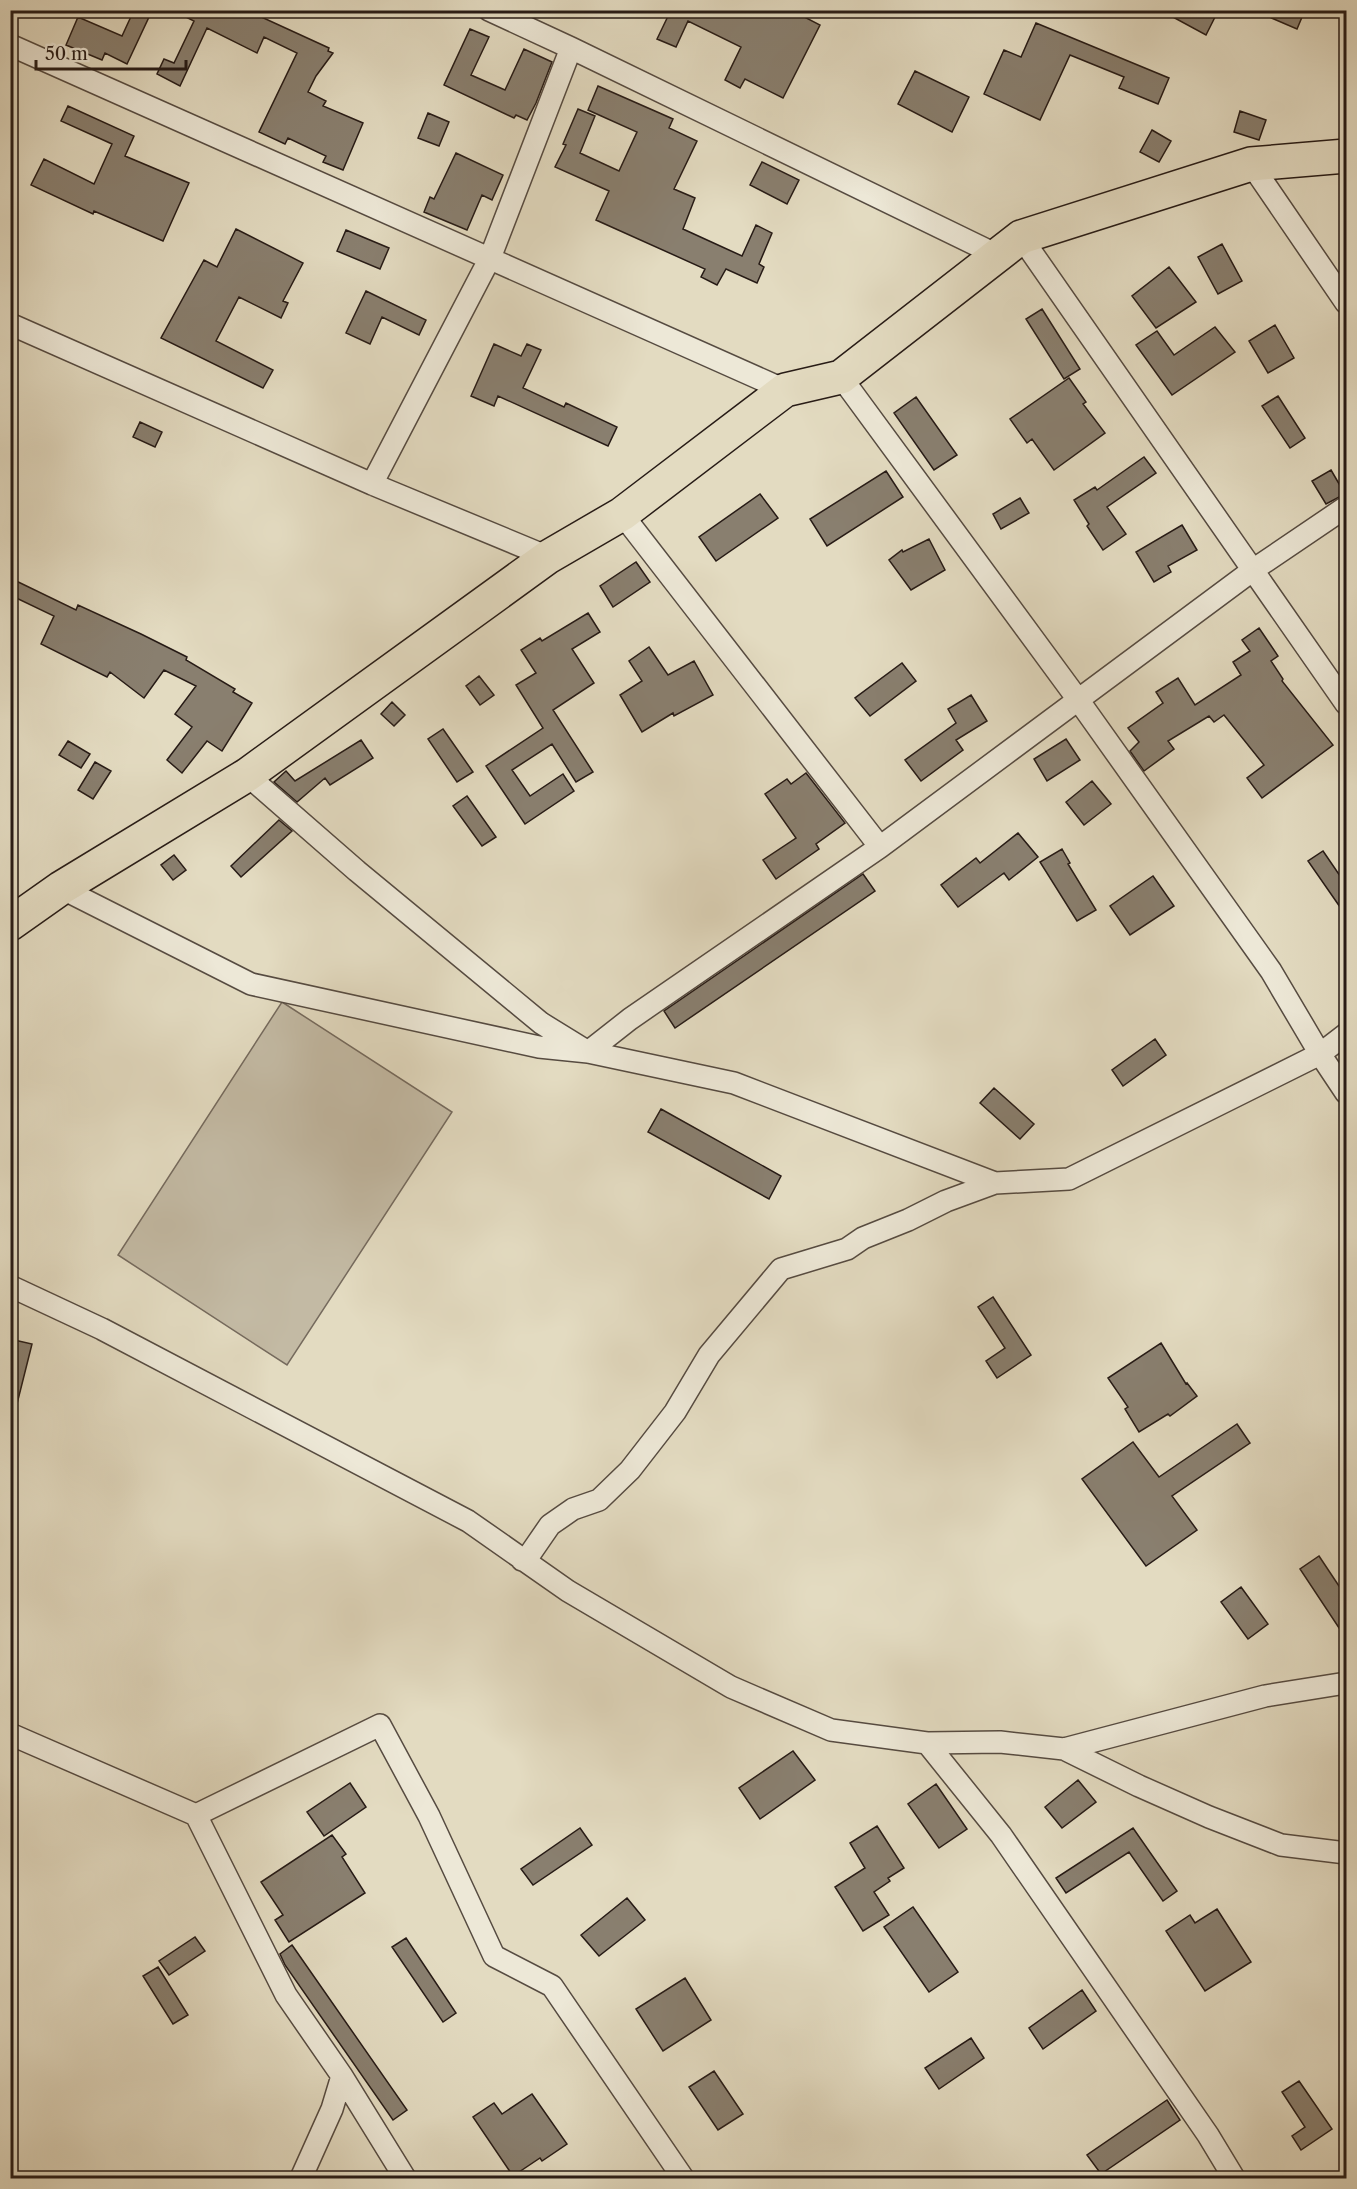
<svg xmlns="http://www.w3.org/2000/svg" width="1357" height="2189" viewBox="0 0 1357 2189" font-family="'Libre Caslon Text',serif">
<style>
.green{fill:#c3baa4;stroke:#756a5d;stroke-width:1.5}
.building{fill:#897f6f;stroke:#271b16;stroke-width:1.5}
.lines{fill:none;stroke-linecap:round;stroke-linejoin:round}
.street-casing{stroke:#564b41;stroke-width:24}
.primary-casing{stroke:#271b16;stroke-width:36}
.street{stroke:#ede8d7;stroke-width:21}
.primary{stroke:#e3dbc1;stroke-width:33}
</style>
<rect width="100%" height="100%" fill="#e3dbc1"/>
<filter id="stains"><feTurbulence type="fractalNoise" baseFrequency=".00333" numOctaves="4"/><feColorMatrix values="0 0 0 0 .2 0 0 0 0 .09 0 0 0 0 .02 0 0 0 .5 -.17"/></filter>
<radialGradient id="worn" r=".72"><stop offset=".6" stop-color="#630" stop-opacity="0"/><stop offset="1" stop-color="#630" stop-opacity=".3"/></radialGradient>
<path class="green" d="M282,1002L452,1112L287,1365L118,1255Z"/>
<path class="building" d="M134,10L149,17L127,64L105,53L102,60L66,45L78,17L122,36Z
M172,10H246L329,48L328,51L333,53L316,76L308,92L326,101L323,106L363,123L343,170L323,162L326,156L288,138L285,144L259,132L297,53L264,37L257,53L207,28L180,86L157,74L164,59L174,63L194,21Z
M667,10H791L820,25L783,98L745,79L740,88L725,80L741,47L688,21L676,47L657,39L670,12Z
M1160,10H1207L1216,15L1206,35Z
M1253,10H1305L1297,29Z
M1036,23L1169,78L1158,104L1119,88L1124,77L1070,55L1040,120L984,94L1004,50L1021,57Z
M470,29L489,37L471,75L505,90L524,49L552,62L536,103L527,120L516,115L514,118L444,85Z
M915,71L969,97L952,132L898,104Z
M598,86L673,119L669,128L697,141L674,189L695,198L683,229L742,256L756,225L772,233L759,264L764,267L757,283L726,269L717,285L701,277L705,269L596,220L609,191L555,167L566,145L563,144L578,109L595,116L580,153L619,171L637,132L588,110Z
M68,106L134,136L125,156L189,183L163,241L94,211L93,214L31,185L44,159L94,184L112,144L61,121Z
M1240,111L1266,120L1259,140L1234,132Z
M428,113L449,122L439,146L418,138Z
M1152,130L1171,141L1159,162L1140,152Z
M456,153L503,175L492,200L482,195L467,230L424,212L430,197L434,199Z
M762,162L799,180L787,204L750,185Z
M236,229L303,263L283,301L288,303L281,318L239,297L216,341L273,370L263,388L161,338L204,260L217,267Z
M346,230L389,248L380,269L337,251Z
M1222,244L1242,281L1218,294L1198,257Z
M1169,267L1196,302L1156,328L1132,296Z
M366,291L426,320L419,335L382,317L370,344L346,333Z
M1042,309L1080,369L1064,379L1026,319Z
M1275,325L1294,358L1268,373L1249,341Z
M1215,327L1235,352L1172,395L1136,345L1157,331L1174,355Z
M494,344L521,356L527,344L541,350L523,388L564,407L566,403L617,427L608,446L498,396L494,406L471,396Z
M1069,378L1086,402L1083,404L1105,433L1054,470L1032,439L1027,443L1010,419Z
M1278,396L1305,438L1290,448L1262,406Z
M916,397L957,455L934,470L894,413Z
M140,422L162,432L155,447L133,437Z
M1144,457L1156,473L1107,507L1126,534L1103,550L1087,526L1089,524L1074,500L1095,487L1097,490Z
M1331,470L1345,494L1326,504L1312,481Z
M886,471L903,497L827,546L810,519Z
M760,494L778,518L716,561L699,537Z
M1020,498L1029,513L1001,529L993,514Z
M1182,525L1197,550L1168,566L1171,572L1154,582L1136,552Z
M929,539L945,570L911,590L889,560L902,550L903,552Z
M636,562L650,582L613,607L600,586Z
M10,578L76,610L78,605L141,634L187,657L186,660L235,689L233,692L252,703L222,751L207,741L182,773L167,760L192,727L175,714L196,686L164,670L144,698L110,672L107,677L41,644L54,616L10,595Z
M588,613L600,632L572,649L594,683L553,710L593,772L576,782L552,744L512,770L530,796L563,774L574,791L525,824L486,766L543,728L516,685L536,673L521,650L540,638L542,641Z
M1259,628L1278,656L1271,661L1283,679L1282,681L1333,745L1262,798L1247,778L1264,765L1224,715L1214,722L1209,716L1168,741L1174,749L1144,771L1130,751L1139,742L1128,728L1163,703L1156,692L1178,678L1195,705L1241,675L1233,662L1250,651L1242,640Z
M649,647L668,675L694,661L713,695L674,716L673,713L642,732L620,695L642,681L629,661Z
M902,663L916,681L870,716L855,698Z
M479,676L494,695L480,705L466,686Z
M971,695L987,721L956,740L963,750L921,781L905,760L956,723L948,709Z
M392,702L405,715L394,726L381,714Z
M443,729L473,772L457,782L428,739Z
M1066,739L1080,760L1047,781L1034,759Z
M361,740L373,758L330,785L325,778L297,802L274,782L286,771L295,781Z
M68,741L90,754L81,768L59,755Z
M95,762L111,771L93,799L78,790Z
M806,773L845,823L816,844L819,849L776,879L763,860L796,838L765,794L787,779L791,784Z
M1092,781L1111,804L1084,825L1066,802Z
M467,796L496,837L482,846L453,806Z
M279,820L292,831L241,877L231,866Z
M1018,833L1038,857L1009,880L1004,873L958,907L941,885L976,858L980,863Z
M1062,849L1070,863L1068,864L1096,910L1077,921L1040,862Z
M1323,851L1347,886V917L1308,861Z
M174,855L186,870L173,880L161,865Z
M863,874L875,891L675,1028L664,1011Z
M1153,876L1174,906L1130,935L1110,906Z
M1155,1039L1166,1055L1123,1086L1112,1070Z
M994,1088L1034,1124L1020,1139L980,1103Z
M661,1109L781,1176L769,1199L648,1132Z
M993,1297L1031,1355L997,1378L986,1361L1005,1348L978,1307Z
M10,1339L32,1344L16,1408L10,1407Z
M1161,1343L1186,1384L1187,1383L1197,1396L1170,1416L1168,1414L1139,1432L1125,1409L1128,1407L1108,1378Z
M1237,1424L1250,1443L1172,1496L1197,1530L1146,1566L1082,1479L1133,1442L1159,1477Z
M1319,1556L1347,1598V1640L1300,1569Z
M1241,1587L1268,1624L1248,1639L1221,1602Z
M793,1751L815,1780L760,1819L739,1788Z
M1078,1780L1096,1802L1062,1828L1045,1807Z
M350,1783L366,1807L324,1836L307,1812Z
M936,1784L967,1829L939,1848L908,1804Z
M877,1826L904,1868L888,1878L890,1881L874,1892L889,1915L863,1931L835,1887L865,1868L850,1843Z
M580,1828L592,1845L533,1885L521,1869Z
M1133,1828L1177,1891L1163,1901L1129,1852L1066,1893L1056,1878Z
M332,1835L346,1854L342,1857L365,1893L289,1942L275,1920L283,1915L261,1882Z
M627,1898L645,1920L599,1956L581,1935Z
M913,1907L958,1972L929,1992L884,1927Z
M1217,1909L1251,1962L1205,1991L1166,1931L1190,1915L1195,1923Z
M195,1937L205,1951L169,1975L159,1961Z
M406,1938L456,2013L443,2022L392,1947Z
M292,1945L407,2110L393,2120L285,1965L280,1954Z
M158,1967L188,2015L173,2024L143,1976Z
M685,1978L711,2020L663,2051L636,2009Z
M1082,1990L1096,2011L1043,2049L1029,2028Z
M971,2038L984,2058L939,2089L925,2068Z
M714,2071L743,2114L718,2130L689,2087Z
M1299,2081L1332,2129L1301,2150L1292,2136L1305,2127L1282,2092Z
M532,2094L567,2144L542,2161L540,2158L513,2176L473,2117L494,2103L502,2114Z
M1167,2100L1180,2120L1101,2174L1087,2155Z"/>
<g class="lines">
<g class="street-casing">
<path id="street" d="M489,10L571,48L997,255
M10,45L785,390
M1251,164L1346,303
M1021,237L1346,704
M10,324L372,484L548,557
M841,377L1079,701L1271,971L1320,1054L1346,1093
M372,484L490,258L571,48
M622,514L880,847L1253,570L1346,507
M247,775L357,871L541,1023L588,1052L630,1019L880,847
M61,888L251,984L539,1047L588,1052L734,1083L995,1183
M10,1286L102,1329L468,1521L568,1591L731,1687L831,1730L927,1743L1000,1742L1064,1749L1139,1786L1209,1817L1281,1845L1346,1853
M522,1560L530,1554L550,1525L573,1509L599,1500L630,1470L675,1412L709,1355L781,1269L847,1249L863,1238L908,1220L946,1201L995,1183L1069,1179L1320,1054L1346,1034
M10,1734L196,1815L380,1725L429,1816L494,1956L552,1986L683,2178
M927,1743L1001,1835L1208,2135L1234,2178
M1064,1749L1265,1696L1346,1683
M196,1815L286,1995L342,2076L405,2178
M301,2178L332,2109L342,2076"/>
</g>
<g class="primary-casing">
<path id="primary" d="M10,924L61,888L247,775L548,557L622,514L785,390L841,377L1021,237L1251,164L1346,156"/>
</g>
<use href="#street" class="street"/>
<use href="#primary" class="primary"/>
</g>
<rect width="1357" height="2189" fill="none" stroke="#e3dbc1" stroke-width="36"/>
<rect x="12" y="12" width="1333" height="2165" fill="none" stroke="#271b16" stroke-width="3"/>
<rect x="18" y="18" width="1321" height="2153" fill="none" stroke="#271b16" stroke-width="1.5"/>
<path d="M36 60v9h150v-9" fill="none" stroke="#271b16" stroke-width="3"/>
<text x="45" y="60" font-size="18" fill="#271b16" stroke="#ede8d7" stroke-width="4.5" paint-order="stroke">50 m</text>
<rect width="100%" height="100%" filter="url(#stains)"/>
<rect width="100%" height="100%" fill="url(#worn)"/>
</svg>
